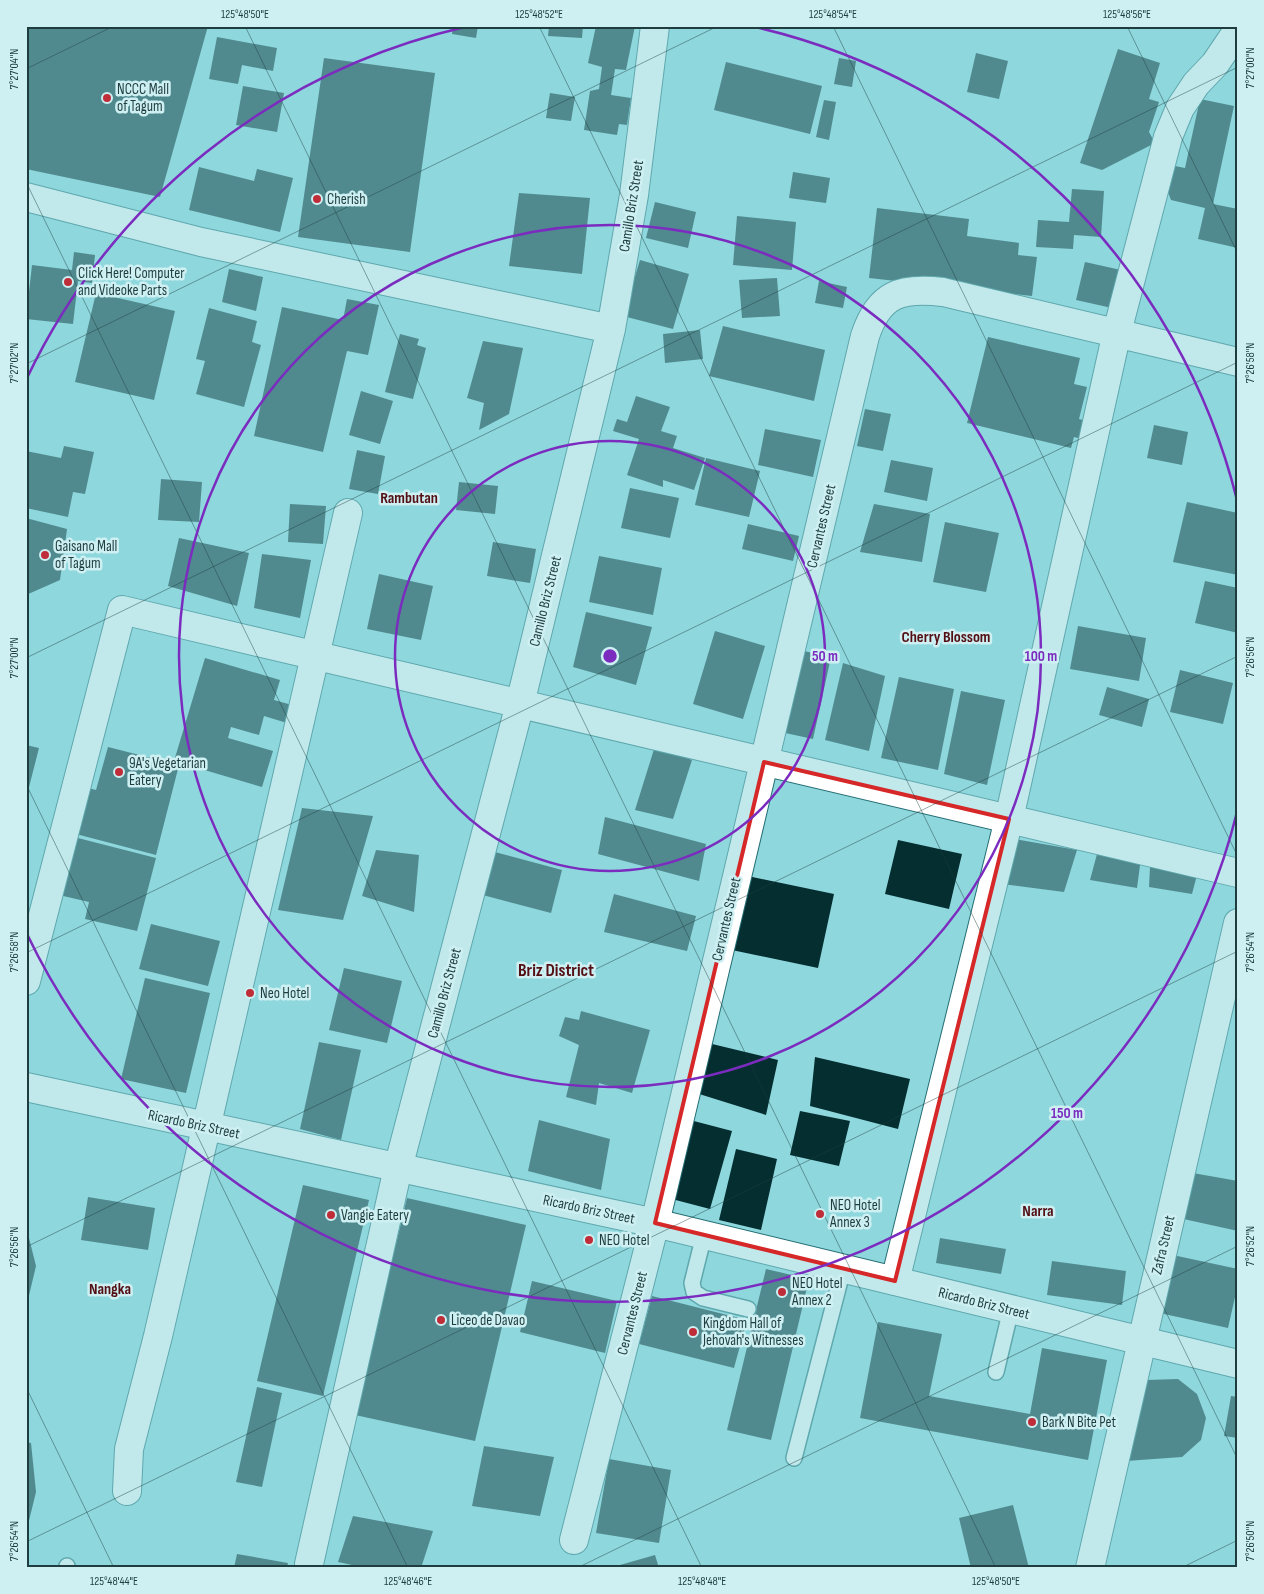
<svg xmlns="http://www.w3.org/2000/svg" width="1264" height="1594" viewBox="0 0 1264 1594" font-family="'Sofia Sans Condensed',sans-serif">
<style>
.building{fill:#052e31}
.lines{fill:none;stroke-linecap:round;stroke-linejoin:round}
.service-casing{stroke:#246f75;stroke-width:18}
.minor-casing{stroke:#246f75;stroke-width:30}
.tertiary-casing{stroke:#246f75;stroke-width:30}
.service{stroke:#fff;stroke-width:15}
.minor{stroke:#fff;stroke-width:28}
.tertiary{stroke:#fff;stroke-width:28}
.marked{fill:none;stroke:#d62828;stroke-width:4;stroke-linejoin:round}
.ticks{fill:none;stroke:#1f3d3f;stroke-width:1;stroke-opacity:0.45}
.ring{fill:none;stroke:#7b2cbf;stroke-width:2.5}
.poi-dot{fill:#be2d38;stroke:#cef0f3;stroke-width:2}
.labels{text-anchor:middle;stroke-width:5;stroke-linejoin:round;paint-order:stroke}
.poi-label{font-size:15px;fill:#1f3d3f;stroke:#cef0f3;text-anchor:start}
.street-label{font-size:15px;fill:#1f3d3f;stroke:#cef0f3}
.neighbourhood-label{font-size:16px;font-weight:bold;fill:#540f14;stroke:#cef0f3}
.quarter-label{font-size:18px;font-weight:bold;fill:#540f14;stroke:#cef0f3}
.centre{fill:#7b2cbf;stroke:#cef0f3;stroke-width:2.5}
.ring-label{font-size:15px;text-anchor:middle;font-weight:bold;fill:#7b2cbf;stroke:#cef0f3;stroke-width:5;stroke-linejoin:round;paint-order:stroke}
.neatline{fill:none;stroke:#1f3d3f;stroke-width:2}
.ticks-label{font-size:12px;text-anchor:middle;fill:#1f3d3f}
</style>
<rect width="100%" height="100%" fill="#8ed7dd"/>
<path class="building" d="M26,26H208L160,197L26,169Z
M453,26H478L476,38L452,34Z
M549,26H583L582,38L548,36Z
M596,26H635L626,70L615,69L611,95L631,98L627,125L619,124L617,135L584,130L590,91L599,89L602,67L588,63Z
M217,37L277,48L273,71L242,65L238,84L209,79Z
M1118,49L1160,63L1149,99L1159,102L1149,132L1155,143L1102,170L1080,163Z
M976,53L1008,61L999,99L967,92Z
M324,58L435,73L410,252L298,237Z
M839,58L856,61L852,87L834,84Z
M726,62L822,86L810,134L714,110Z
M243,86L284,93L277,132L236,125Z
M550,93L575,97L571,121L546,118Z
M1200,99L1234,106L1213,204L1238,209V248L1198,239L1205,208L1171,200L1166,187L1170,165L1185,168Z
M824,100L836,102L829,140L816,137Z
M199,167L254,181L257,169L293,178L280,232L189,210Z
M793,172L830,178L826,203L789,198Z
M1072,189L1104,191L1101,237L1074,235L1073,249L1036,247L1038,220L1069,222Z
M519,193L590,198L582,274L509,266Z
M655,202L696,212L688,248L646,238Z
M877,208L969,219L967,236L1019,243L1018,255L1037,257L1032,296L869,278Z
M737,216L796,222L792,270L733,265Z
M74,252L95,255L92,283L78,281L73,324L26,319L32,265L72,270Z
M640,260L689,274L673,329L623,316Z
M1085,262L1121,270L1112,308L1076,300Z
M229,269L263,277L256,311L222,302Z
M777,278L780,316L742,318L739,280Z
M819,281L847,287L843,308L815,303Z
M96,293L175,311L154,400L75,382Z
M347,299L379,305L368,355L347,351L323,452L254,436L282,307L343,320Z
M209,308L257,321L252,342L261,345L244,407L196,394L205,361L196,359Z
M723,326L825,350L814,401L709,376Z
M700,330L703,359L665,363L663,334Z
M400,334L419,339L417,345L426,348L413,399L385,392Z
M988,337L1080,358L1074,384L1087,387L1079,419L1086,421L1082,439L1074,437L1071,448L967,423Z
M483,341L523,348L509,414L479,430L484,403L467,398Z
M361,391L393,401L380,444L349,435Z
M636,396L670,407L661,431L677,436L673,448L705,458L694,490L663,480V487L627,475L639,439L613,431L617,419L627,422Z
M865,409L891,414L883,451L857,446Z
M1154,425L1188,432L1182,465L1147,458Z
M765,429L821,440L813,477L758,465Z
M64,446L94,452L85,494L73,492L68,517L26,508V451L61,458Z
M357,450L385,456L378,494L349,489Z
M706,458L760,471L749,517L695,505Z
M891,460L933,468L927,501L884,492Z
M161,479L202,482L199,522L158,520Z
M459,482L498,486L495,514L456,510Z
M630,488L679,498L670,538L621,528Z
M1187,502L1238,513V575L1173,562Z
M290,504L326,506L323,544L288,542Z
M874,504L930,514L922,562L860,552Z
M26,518L67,529L60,580L26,595Z
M945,522L999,533L986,592L933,582Z
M748,524L799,536L793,561L742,549Z
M179,538L249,553L237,606L168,586Z
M493,542L536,549L530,583L487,576Z
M262,554L311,560L300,618L254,608Z
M599,556L662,568L653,615L589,602Z
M379,574L433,586L421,640L367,629Z
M1205,581L1238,588V633L1195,623Z
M586,612L652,627L636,685L573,667Z
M1078,626L1146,638L1139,681L1070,669Z
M715,631L765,646L743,719L693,704Z
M795,649L831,657L813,739L776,731Z
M205,658L280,680L274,700L292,705L287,723L264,716L259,735L231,727L228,738L273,751L262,787L174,761Z
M843,663L885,676L869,751L825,740Z
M1180,670L1233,683L1223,724L1170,712Z
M899,677L954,689L938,770L881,758Z
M1107,687L1149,699L1142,727L1099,715Z
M961,691L1005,700L987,785L944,774Z
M26,745L39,748L27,795H26Z
M655,746L692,760L673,819L635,810Z
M108,747L179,765L156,855L76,834L88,788L96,790Z
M302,808L373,816L343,920L278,910Z
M605,817L706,844L699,881L598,854Z
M74,837L156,858L137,931L85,919L89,902L59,895Z
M1015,839L1077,850L1064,892L1002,884Z
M898,840L962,854L949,909L885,894Z
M376,850L419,855L414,912L362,896Z
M491,851L562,870L551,913L479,894Z
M1097,854L1141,858L1137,888L1090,880Z
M1150,867L1197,875L1192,894L1149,887Z
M743,875L834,894L818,968L727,949Z
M614,894L696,916L687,951L604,932Z
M151,924L220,941L208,986L139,969Z
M344,968L402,981L387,1043L329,1030Z
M145,978L210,993L186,1093L121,1079Z
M581,1011L650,1030L632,1093L599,1083L596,1105L566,1097L579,1045L559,1036L565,1017L579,1020Z
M319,1042L361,1050L341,1140L300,1129Z
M708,1043L778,1060L766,1115L696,1093Z
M815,1057L910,1079L898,1129L810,1106Z
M800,1111L850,1121L839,1166L790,1155Z
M539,1120L610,1139L601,1190L528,1171Z
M690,1120L732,1131L710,1209L668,1198Z
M736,1149L777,1159L761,1230L719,1220Z
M1187,1172L1238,1181V1231L1179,1218Z
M303,1185L369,1200L323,1396L257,1381Z
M88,1197L155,1208L148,1250L81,1240Z
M407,1198L526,1225L475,1441L355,1415Z
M26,1226L36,1266L27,1304H26Z
M940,1238L1006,1249L1001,1274L936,1263Z
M1168,1254L1238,1269V1284L1228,1328L1155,1312Z
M1052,1261L1126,1271L1122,1305L1047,1295Z
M766,1269L809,1279L771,1440L727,1430Z
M532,1281L617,1301L605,1353L520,1332Z
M652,1296L747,1320L734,1368L639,1344Z
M878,1322L942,1334L929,1396L1030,1414L1042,1348L1107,1360L1088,1460L860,1418Z
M1178,1379L1197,1394L1206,1418L1201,1440L1182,1457L1126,1461L1146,1380Z
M257,1387L282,1393L262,1487L236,1482Z
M1231,1396L1238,1397V1438L1224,1436Z
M26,1442L31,1443L36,1492L27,1529Z
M484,1446L554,1457L540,1516L472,1506Z
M609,1459L671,1470L659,1543L596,1533Z
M1013,1505L1029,1568H971L959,1518Z
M353,1516L433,1531L421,1568H366L338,1562Z
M237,1554L288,1563L287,1568H234Z
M655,1555L659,1568H613V1567Z"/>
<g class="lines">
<g class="service-casing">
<path id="service" d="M704,1235L692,1283L694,1292L703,1298L748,1309
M996,1372L1011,1309
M794,1458L843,1269
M67,1566V1568"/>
</g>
<g class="minor-casing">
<path id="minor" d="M26,197L201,242L611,329
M26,981L122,610L1238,873
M895,1281L1009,819L1117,332L1168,137L1180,108L1196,84L1215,64L1238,30
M127,1491L129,1449L158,1336L348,513
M574,1540L655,1223L865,336C879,294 900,287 943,292L1238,362
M309,1564L398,1168L520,704L611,329L634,195L655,26
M1090,1568L1238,923"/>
</g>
<g class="tertiary-casing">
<path id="tertiary" d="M26,1087L655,1223L1238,1364"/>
</g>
<use href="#service" class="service"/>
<use href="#minor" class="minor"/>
<use href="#tertiary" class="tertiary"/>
</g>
<path d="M0 0H1264V1594H0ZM764,762L1009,819L895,1281L655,1223Z" fill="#8ed7dd" fill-opacity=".55" fill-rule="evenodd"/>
<path class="marked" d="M764,762L1009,819L895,1281L655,1223Z"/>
<path class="ticks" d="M245,26L996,1568M539,26L1238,1460M833,26L1238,857M1127,26L1238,254M26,69L114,26M26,182L702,1568M26,364L718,26M26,658L1238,67M26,784L408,1568M26,953L1238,362M26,1247L1238,656M26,1387L114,1568M26,1542L1238,951M577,1568L1238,1246M1181,1568L1238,1540"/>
<g class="ring">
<circle cx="610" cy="656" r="215"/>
<circle cx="610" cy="656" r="431"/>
<path d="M1237 812A646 646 0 0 1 27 934M27 378A646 646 0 0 1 465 27M755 27A646 646 0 0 1 1237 500"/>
</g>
<g class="poi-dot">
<circle cx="107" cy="98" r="5"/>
<circle cx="317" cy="199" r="5"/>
<circle cx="68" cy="282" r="5"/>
<circle cx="45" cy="555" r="5"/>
<circle cx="119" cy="772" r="5"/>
<circle cx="250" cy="993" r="5"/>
<circle cx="820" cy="1214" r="5"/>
<circle cx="331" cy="1215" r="5"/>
<circle cx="589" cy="1240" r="5"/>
<circle cx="782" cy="1292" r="5"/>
<circle cx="441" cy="1320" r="5"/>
<circle cx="693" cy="1332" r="5"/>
<circle cx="1032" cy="1422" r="5"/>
</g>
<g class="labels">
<g class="poi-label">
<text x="117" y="94">NCCC Mall<tspan x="117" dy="17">of Tagum</tspan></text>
<text x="327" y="204">Cherish</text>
<text x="78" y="278">Click Here! Computer<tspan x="78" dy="17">and Videoke Parts</tspan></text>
<text x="55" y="551">Gaisano Mall<tspan x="55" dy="17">of Tagum</tspan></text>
<text x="129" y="768">9A's Vegetarian<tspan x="129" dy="17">Eatery</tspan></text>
<text x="260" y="998">Neo Hotel</text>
<text x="830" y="1210">NEO Hotel<tspan x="830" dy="17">Annex 3</tspan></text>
<text x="341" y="1220">Vangie Eatery</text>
<text x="599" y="1245">NEO Hotel</text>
<text x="792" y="1288">NEO Hotel<tspan x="792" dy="17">Annex 2</tspan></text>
<text x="451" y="1325">Liceo de Davao</text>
<text x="703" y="1328">Kingdom Hall of<tspan x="703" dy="17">Jehovah's Witnesses</tspan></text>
<text x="1042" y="1427">Bark N Bite Pet</text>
</g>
<g class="street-label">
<text transform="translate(631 206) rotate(-81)" y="5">Camillo Briz Street</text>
<text transform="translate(821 526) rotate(-77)" y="5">Cervantes Street</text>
<text transform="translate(545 601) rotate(-76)" y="5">Camillo Briz Street</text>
<text transform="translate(726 919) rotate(-77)" y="5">Cervantes Street</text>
<text transform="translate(444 993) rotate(-75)" y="5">Camillo Briz Street</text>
<text transform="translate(194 1124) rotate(12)" y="5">Ricardo Briz Street</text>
<text transform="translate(589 1209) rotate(12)" y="5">Ricardo Briz Street</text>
<text transform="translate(1163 1245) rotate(-77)" y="5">Zafra Street</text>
<text transform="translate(984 1303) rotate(14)" y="5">Ricardo Briz Street</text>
<text transform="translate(632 1313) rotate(-76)" y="5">Cervantes Street</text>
</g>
<g class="neighbourhood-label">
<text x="409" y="503">Rambutan</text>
<text x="946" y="642">Cherry Blossom</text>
<text x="1038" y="1216">Narra</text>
<text x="110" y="1294">Nangka</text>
</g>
<g class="quarter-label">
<text x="556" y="976">Briz District</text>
</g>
</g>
<circle cx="610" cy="656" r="8" class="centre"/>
<g class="ring-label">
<text x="825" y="661">50 m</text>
<text x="1041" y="661">100 m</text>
<text x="1067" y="1118">150 m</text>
</g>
<rect width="1264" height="1594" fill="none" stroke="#cef0f3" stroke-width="55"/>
<rect x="28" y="28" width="1208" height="1538" class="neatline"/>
<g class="ticks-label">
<text x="245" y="18">125°48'50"E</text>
<text x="539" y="18">125°48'52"E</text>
<text x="833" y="18">125°48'54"E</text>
<text x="1127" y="18">125°48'56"E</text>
<text transform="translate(1250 68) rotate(-90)" y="4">7°27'00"N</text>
<text transform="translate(14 69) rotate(-90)" y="4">7°27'04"N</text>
<text transform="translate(1250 363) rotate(-90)" y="4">7°26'58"N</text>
<text transform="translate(14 363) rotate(-90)" y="4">7°27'02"N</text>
<text transform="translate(1250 657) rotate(-90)" y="4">7°26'56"N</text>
<text transform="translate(14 658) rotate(-90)" y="4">7°27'00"N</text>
<text transform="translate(1250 952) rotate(-90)" y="4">7°26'54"N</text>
<text transform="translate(14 952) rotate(-90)" y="4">7°26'58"N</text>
<text transform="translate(1250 1246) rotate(-90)" y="4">7°26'52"N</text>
<text transform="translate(14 1247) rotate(-90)" y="4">7°26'56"N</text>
<text transform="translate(1250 1541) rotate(-90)" y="4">7°26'50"N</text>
<text transform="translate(14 1541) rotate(-90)" y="4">7°26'54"N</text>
<text x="114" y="1585">125°48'44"E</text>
<text x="408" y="1585">125°48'46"E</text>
<text x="702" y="1585">125°48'48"E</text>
<text x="996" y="1585">125°48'50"E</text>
</g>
</svg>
